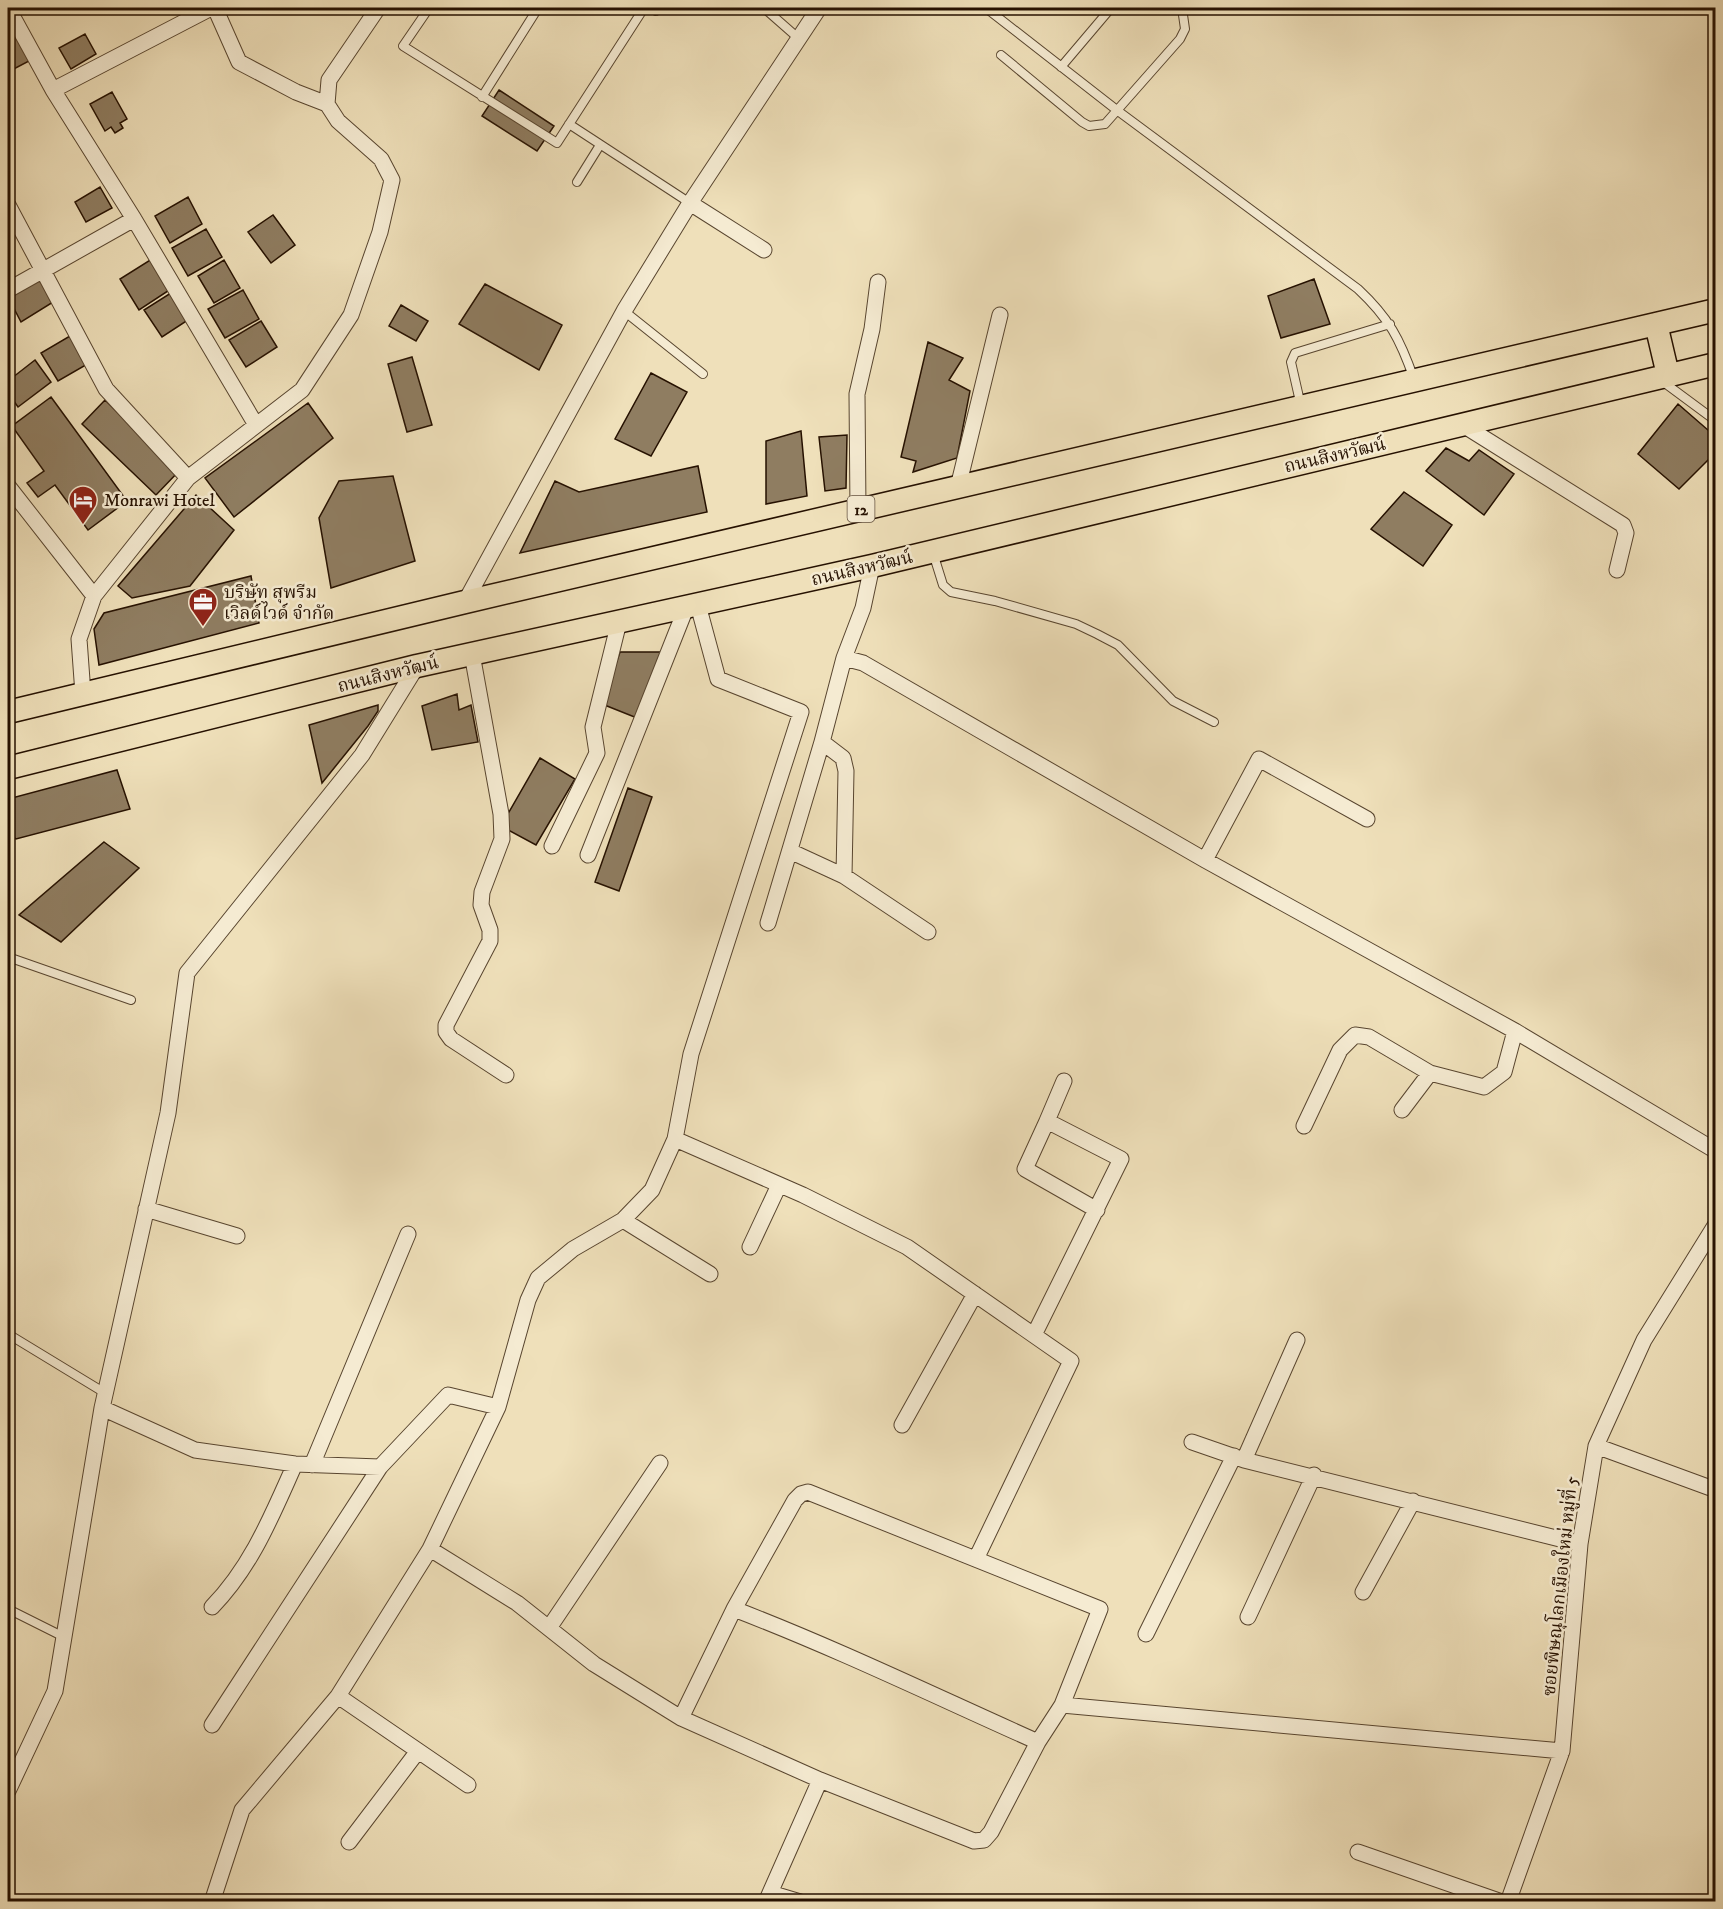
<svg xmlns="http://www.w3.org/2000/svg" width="1723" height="1909" viewBox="0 0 1723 1909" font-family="'IM FELL DW Pica','Noto Serif Thai',serif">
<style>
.building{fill:#8f7d61;stroke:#261101;stroke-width:1.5}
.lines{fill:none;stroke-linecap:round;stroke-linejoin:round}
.lane-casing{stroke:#58452f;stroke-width:10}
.street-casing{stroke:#58452f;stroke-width:17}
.primary-casing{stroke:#261101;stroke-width:25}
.lane{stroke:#f5ebd2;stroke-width:8}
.street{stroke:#f5ebd2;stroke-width:15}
.primary{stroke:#efe0ba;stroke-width:22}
.labels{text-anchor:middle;stroke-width:5;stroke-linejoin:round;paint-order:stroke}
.shield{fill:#f5ebd2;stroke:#645240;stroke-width:1.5}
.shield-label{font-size:16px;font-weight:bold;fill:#261101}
.street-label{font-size:18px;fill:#261101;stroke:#f5ebd2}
.poi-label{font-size:18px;fill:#261101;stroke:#f5ebd2;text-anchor:start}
</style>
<rect width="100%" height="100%" fill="#efe0ba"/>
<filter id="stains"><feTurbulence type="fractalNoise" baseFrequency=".00333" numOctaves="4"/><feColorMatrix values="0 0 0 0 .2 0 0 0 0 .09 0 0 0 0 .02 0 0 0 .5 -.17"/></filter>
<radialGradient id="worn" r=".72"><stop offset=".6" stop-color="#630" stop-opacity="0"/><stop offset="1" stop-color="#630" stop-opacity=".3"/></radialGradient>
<path class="building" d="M15,28L31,60L8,72V32Z
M85,34L96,54L71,69L59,48Z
M499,90L554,126L537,151L482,116Z
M112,92L127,119L120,123L123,128L115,133L111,127L105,131L90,104Z
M100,187L112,208L86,222L75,202Z
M188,197L202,224L170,243L155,216Z
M273,215L295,245L271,263L248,232Z
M206,229L222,257L188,276L172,248Z
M155,257L174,287L139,310L120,279Z
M224,260L240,288L214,303L198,276Z
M42,275L58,299L21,322L8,297Z
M1314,279L1330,324L1281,338L1268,296Z
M485,284L562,325L539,370L459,324Z
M243,290L259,319L225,338L208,309Z
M174,291L191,318L162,337L144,310Z
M401,305L428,321L416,341L389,326Z
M261,321L277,347L246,367L229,340Z
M75,333L91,362L58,381L41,353Z
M928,342L963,358L949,380L970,391L957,458L913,472L916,461L901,457Z
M412,357L432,425L407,432L388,364Z
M35,360L51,382L18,407L8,393V381Z
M651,373L687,392L651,456L615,439Z
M51,397L127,501L88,530L55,485L38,497L27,483L44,471L12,426Z
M8,400L14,409L8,413Z
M105,400L179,471L156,495L82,424Z
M308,403L333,438L234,517L205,478Z
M1678,404L1716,437V452L1679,489L1638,454Z
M801,431L807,496L766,504V441Z
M847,435L846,488L825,491L819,437Z
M1446,448L1469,461L1479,450L1514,474L1484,515L1426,471Z
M698,466L707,512L520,553L555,481L579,492Z
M393,476L415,561L331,588L319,518L339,481Z
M1404,492L1452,525L1423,566L1371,529Z
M196,495L234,530L190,586L132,598L118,586Z
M8,567L14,574L8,579Z
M251,576L259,623L99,665L94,629L104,613Z
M620,652H662L637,718L602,704Z
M457,694L459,710L471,705L478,742L432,750L422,706Z
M378,705V711L368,726L322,783L309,725Z
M540,758L575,779L536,845L501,826Z
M117,770L130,809L16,839L8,832V799Z
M628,788L652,797L619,891L595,882Z
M104,842L139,868L61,942L19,915Z"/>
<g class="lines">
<g class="lane-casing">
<path id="lane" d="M429,8L403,46L557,143L644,8
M650,8L656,11
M764,8L797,37
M986,8L1118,111L1358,289C1389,318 1400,339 1414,379
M1001,55L1082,122L1089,126L1105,124L1180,39L1185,29L1182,8
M1061,67L1111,8
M482,97L538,8
M569,124L690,203
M577,182L600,145
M624,311L703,374
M1662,381L1716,421
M1301,406L1291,362L1295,353L1390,324
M933,553L943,585L951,592L995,601L1076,624L1097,634L1118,645L1173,701L1214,722
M8,957L131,1000
M8,1334L105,1393
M8,1609L64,1637"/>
</g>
<g class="street-casing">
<path id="street" d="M8,8L53,90L134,219L256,425
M215,8L239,62L296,92L327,104
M53,90L211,8
M690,203L764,250
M8,205L106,389L188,478
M8,290L134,219
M1463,425L1623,525L1626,533L1617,570
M8,486L94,596
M958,487L1000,315
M858,510L857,394L872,329L878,282
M872,566L863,608L844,658L863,663L1205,860L1515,1031L1504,1072L1484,1087L1430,1073L1402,1110
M465,602L624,311L690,203L819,8
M472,654L501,814L502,839L482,892L481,905L490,930V941L446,1025V1032L451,1039L506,1075
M844,658L822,742L843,758L846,771L844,876L928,932
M83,694L79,639L94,596L188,478L302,390L351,315L380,232L392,180L381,159L338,121L327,104L329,80L378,8
M552,846L597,753L593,727L619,622
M792,852L844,876
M588,855L686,608
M1205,860L1259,759L1367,819
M768,923L822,742
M1515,1031L1716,1151
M1047,1121L1025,1169L1097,1210
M1304,1126L1340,1050L1355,1035L1369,1037L1430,1073
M675,1139L803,1195L907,1247L1071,1361L976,1559
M146,1209L237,1236
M623,1220L710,1274
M750,1247L779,1185
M1034,1335L1121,1159L1047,1121L1064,1081
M102,1408L195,1450L295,1464L380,1467L448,1395L498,1407
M902,1425L975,1294
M1192,1442L1244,1460L1580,1544
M1596,1446L1716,1490
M1244,1460L1297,1340
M312,1465L408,1234
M430,1549L517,1603L594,1664L681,1718L820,1780L974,1841L984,1840L991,1832L1038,1742L1062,1705L1562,1751
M1363,1592L1413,1501
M212,1607C252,1566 272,1515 295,1464
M734,1609C838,1649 937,1697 1038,1742
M1248,1617L1314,1475
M549,1628L660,1463
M1146,1634L1234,1456
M338,1696L468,1785
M681,1718L734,1609L795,1500L801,1494L808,1492L1100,1609L1062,1705
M212,1725L380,1467
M8,1791L55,1691L102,1408L168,1113L187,973L362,755L417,666
M349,1842L418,1751
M1358,1852L1502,1902
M770,1893L800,1902
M212,1902L242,1810L338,1696L430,1549L498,1407L528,1300L538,1278L573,1249L623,1220L652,1190L675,1139L691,1054L801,712L718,679L698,605
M766,1902L820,1780
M1508,1902L1562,1751L1580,1544L1596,1446L1644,1340L1716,1224"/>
</g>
<g class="primary-casing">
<path id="primary" d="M1656,324L1668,375
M8,712L465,602L1716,310
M8,768L417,666L872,566L1716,364"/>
</g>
<use href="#lane" class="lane"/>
<use href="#street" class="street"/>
<use href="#primary" class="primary"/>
</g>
<defs>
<g id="hotel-pin" transform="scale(1.5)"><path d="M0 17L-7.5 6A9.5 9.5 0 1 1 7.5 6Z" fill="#8f2418" stroke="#f5ebd2"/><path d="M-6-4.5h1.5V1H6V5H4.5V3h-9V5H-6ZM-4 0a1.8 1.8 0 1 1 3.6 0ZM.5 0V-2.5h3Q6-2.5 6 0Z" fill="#fff"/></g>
<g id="office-pin" transform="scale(1.5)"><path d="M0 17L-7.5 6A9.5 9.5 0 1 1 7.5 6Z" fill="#8f2418" stroke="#f5ebd2"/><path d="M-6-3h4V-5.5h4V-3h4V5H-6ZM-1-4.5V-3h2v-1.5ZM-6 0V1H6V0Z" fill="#fff"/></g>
</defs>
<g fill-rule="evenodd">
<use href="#hotel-pin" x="83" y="500"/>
<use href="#office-pin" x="203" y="602"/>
</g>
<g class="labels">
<rect class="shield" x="847.5" y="496" width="27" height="26" rx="4.5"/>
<g class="shield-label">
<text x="861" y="515">12</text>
</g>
<g class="street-label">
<text transform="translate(1335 455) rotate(-13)" y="6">ถนนสิงหวัฒน์</text>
<text transform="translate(862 568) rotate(-13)" y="6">ถนนสิงหวัฒน์</text>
<text transform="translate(388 674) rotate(-14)" y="6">ถนนสิงหวัฒน์</text>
<text transform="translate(1560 1586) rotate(-84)" y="6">ซอยพิษณุโลกเมืองใหม่ หมู่ที่ 5</text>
</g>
<g class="poi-label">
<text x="104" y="506">Monrawi Hotel</text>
<text x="224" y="598">บริษัท สุพรีม<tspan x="224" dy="21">เวิลด์ไวด์ จำกัด</tspan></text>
</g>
</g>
<rect width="1723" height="1909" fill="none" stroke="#efe0ba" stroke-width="30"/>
<rect x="9" y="9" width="1705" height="1891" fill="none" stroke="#261101" stroke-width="3"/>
<rect x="15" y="15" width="1693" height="1879" fill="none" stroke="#261101" stroke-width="1.5"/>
<rect width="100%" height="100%" filter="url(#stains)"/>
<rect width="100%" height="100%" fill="url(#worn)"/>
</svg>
